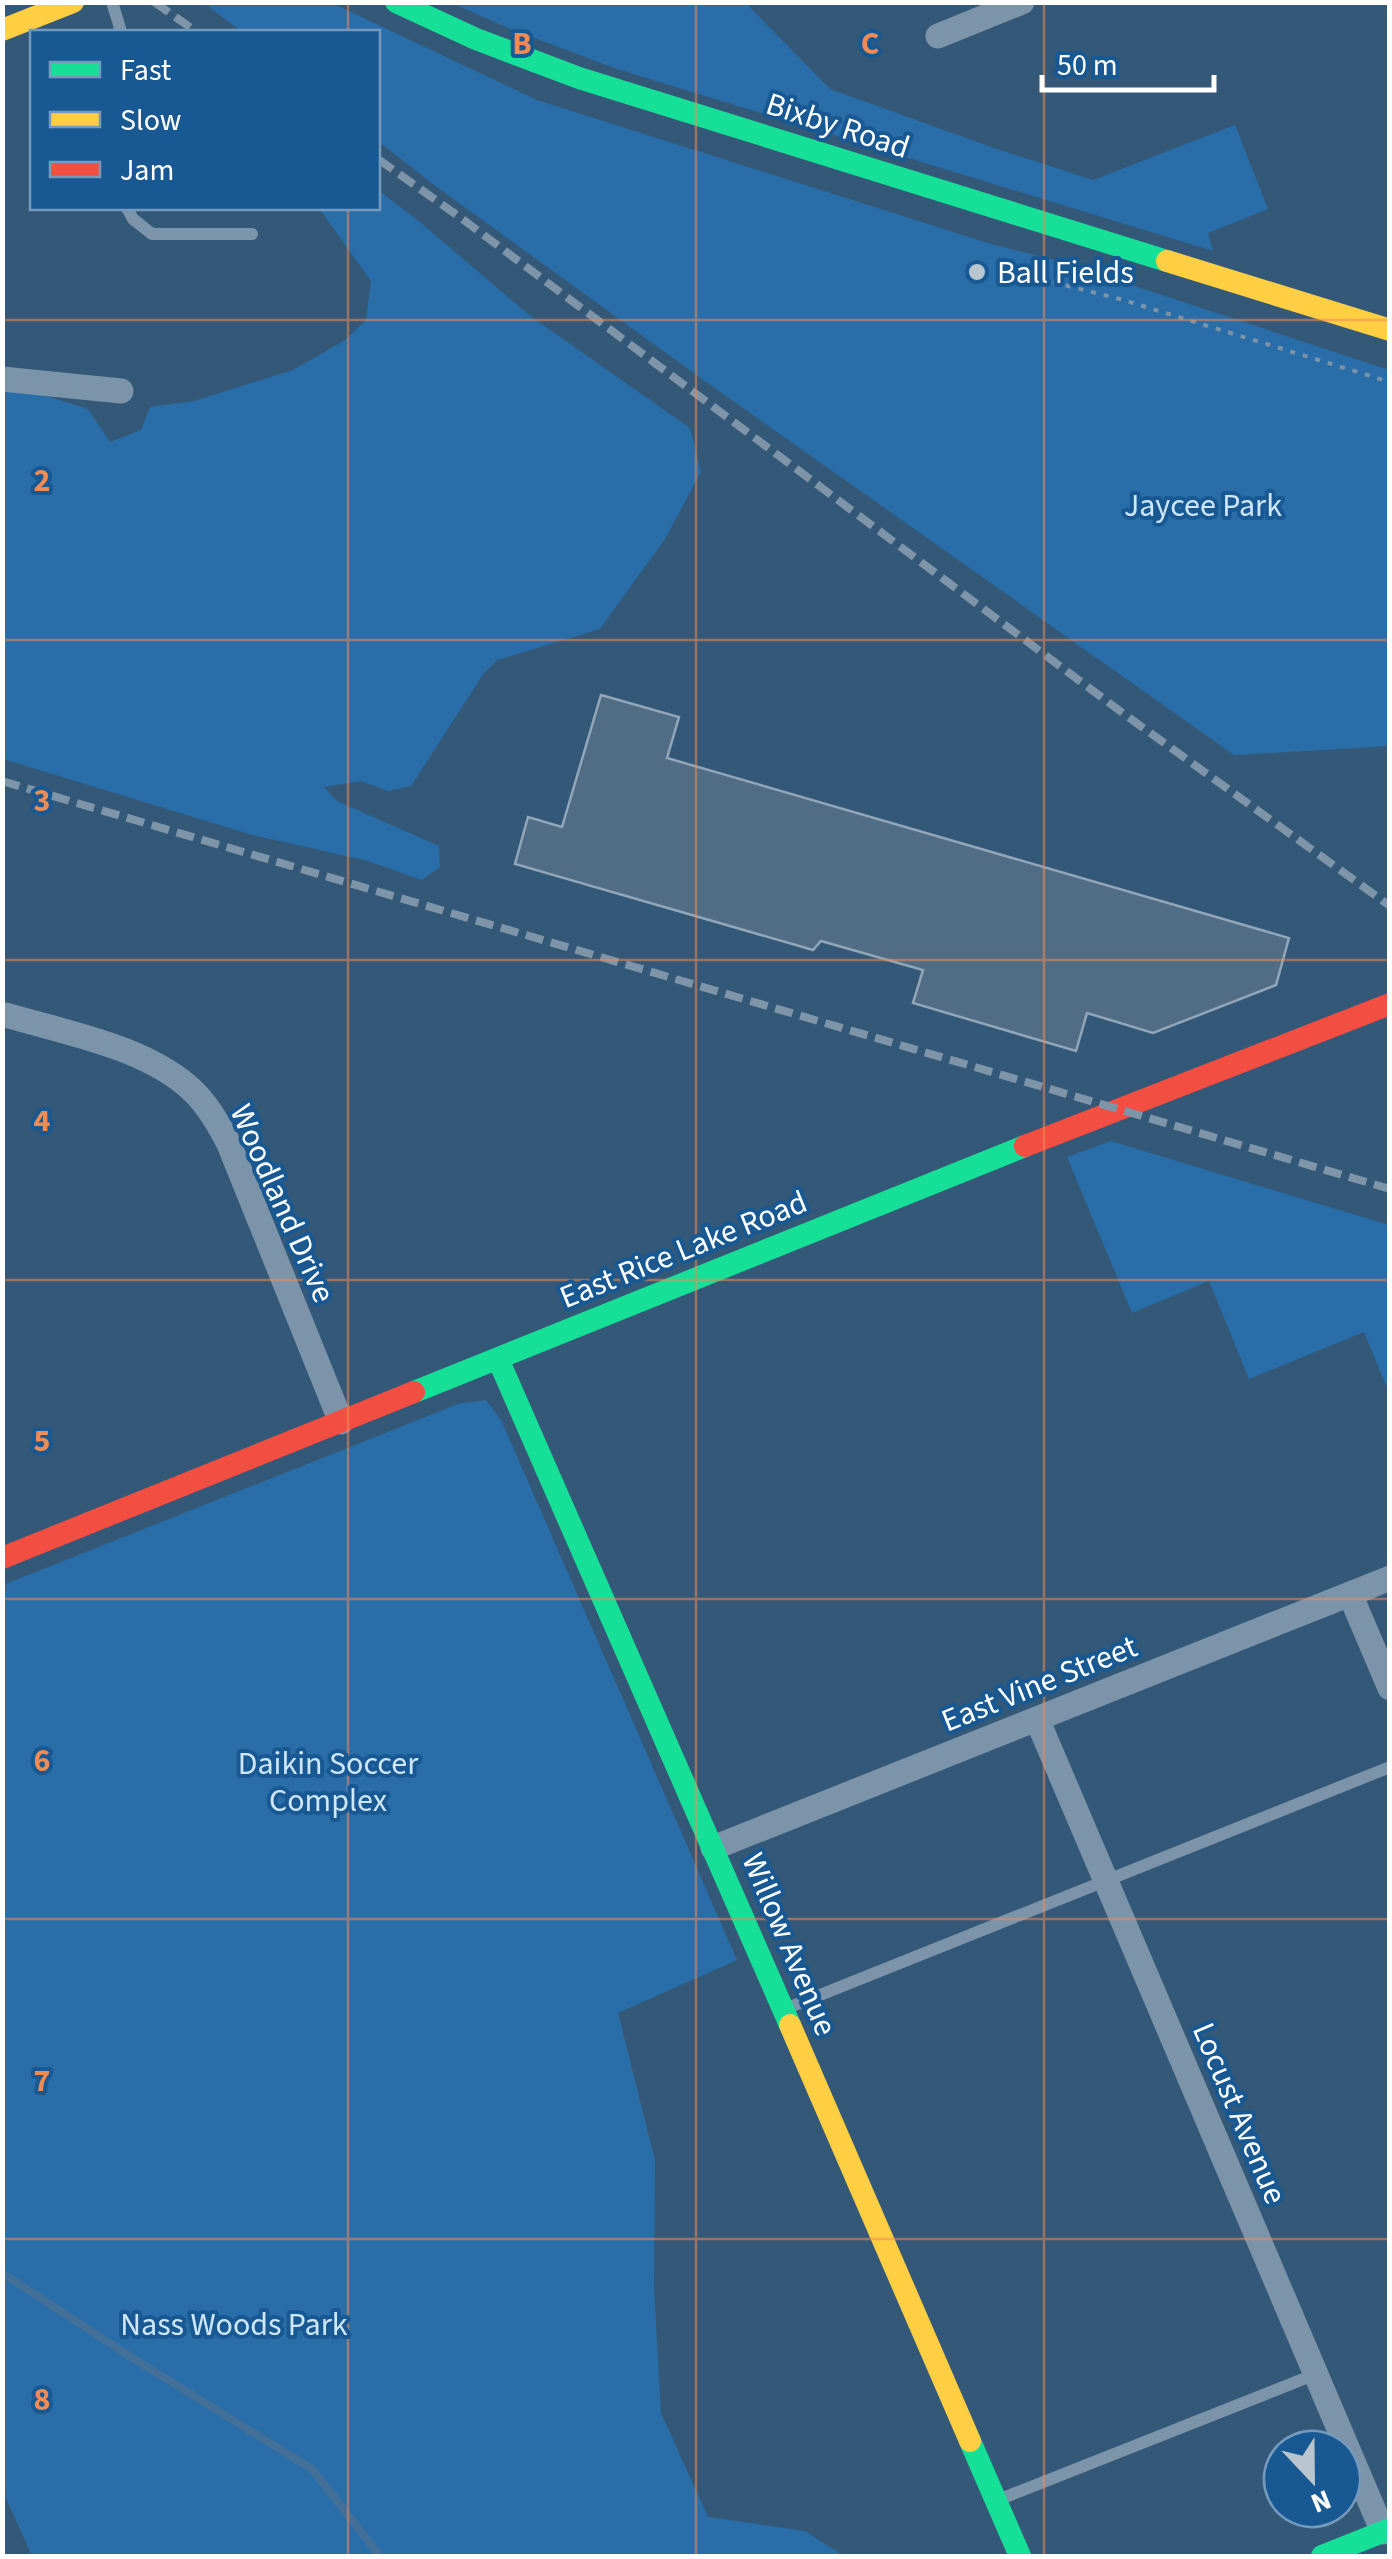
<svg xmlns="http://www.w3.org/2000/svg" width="1392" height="2559" viewBox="0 0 1392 2559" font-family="'Source Sans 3',sans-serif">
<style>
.green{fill:#296ea8}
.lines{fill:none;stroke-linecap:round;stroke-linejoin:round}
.stream{stroke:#437099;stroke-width:8}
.building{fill:#516d86;stroke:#91a6b8;stroke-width:2.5}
.path{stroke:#7c94aa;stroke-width:4;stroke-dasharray:5 8;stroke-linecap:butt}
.lane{stroke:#7c94aa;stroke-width:12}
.street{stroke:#7c94aa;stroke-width:25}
.fast{stroke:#16e098;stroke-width:22}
.slow{stroke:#ffcf43;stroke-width:22}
.jam{stroke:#f24e42;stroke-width:22}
.rail{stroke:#7d94a9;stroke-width:8;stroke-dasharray:18 8;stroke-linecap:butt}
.grid{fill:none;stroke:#ef8b55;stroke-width:2.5;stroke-opacity:0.55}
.poi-dot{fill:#b8c5cf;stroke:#185993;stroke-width:4}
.labels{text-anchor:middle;stroke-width:8;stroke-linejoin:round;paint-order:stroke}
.street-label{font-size:32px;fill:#fff;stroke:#185993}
.poi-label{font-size:32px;fill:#fff;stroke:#185993;text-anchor:start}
.park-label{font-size:32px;fill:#cfe7fb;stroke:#185993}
.grid-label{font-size:32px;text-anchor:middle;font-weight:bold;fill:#ef8b55;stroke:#185993;stroke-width:8;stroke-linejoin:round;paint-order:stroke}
</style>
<rect width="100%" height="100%" fill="#345877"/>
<path class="green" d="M204,3H332L537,100L991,244L1062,262L1389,370V746L1234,755L702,379L434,185L378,141V32H242Z
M452,3H746L830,89L994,148L1093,180L1235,125L1268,209L1208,233L1213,251L617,69L508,28Z
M378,190L420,222L529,315L690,428L701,472L665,539L600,629L497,660L484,673L411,786L388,791L361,781L324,787L337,801L439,846L440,867L422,880L368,861L249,834L3,759L2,391L44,395L88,409L110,442L141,430L150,407L194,401L293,370L345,340L366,320L371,281L319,208H378Z
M1111,1141L1389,1225V1393L1364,1332L1249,1379L1209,1281L1132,1313L1067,1157Z
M486,1400L502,1422L737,1960L618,2013L655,2161L654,2289L661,2413L708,2517L805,2531L844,2556H32L2,2489L3,1585L458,1404Z"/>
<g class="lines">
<path class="stream" d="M2,2273L131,2357L312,2469L380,2556"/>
</g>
<path class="building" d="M601,695L679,717L667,758L1289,938L1276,985L1153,1033L1087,1013L1076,1051L913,1003L923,970L821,941L813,950L515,864L528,817L562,827Z"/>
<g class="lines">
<path class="path" d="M1028,276L1120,299L1390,382"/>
<path class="lane" d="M112,2L120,28L119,32
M127,208L133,219L152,234H252
M785,2009L1390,1767
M998,2500L1316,2374"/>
<path class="street" d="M938,36L1022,2
M2,379L121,391
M6,1015C66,1033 148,1047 194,1092C209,1107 219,1125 229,1144L341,1422
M1350,1594L1390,1688
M1037,1719L1383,2532
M713,1848L1390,1578"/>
<path class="fast" d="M396,2L476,39L579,78L1167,261
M498,1359L790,2025
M414,1392L1025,1146
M970,2441L1020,2556
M1322,2556L1390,2529"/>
<path class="slow" d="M2,30L73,2
M1167,261L1390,330
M790,2025L970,2441"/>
<path class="jam" d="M1025,1146L1390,1004
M2,1558L414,1392"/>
<path class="rail" d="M154,2L197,32
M378,159L461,218L1124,714L1390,906
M2,781L1390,1189"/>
</g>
<path class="grid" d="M348,2V32M696,2V2556M1044,2V2556M348,208V2556M2,320H1390M2,640H1390M2,960H1390M2,1280H1390M2,1599H1390M2,1919H1390M2,2239H1390"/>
<circle class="poi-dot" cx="977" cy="272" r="10"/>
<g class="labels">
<g class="street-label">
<text transform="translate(838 125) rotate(18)" y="11">Bixby Road</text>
<text transform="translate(283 1203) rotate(66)" y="11">Woodland Drive</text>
<text transform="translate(683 1249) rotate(-22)" y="11">East Rice Lake Road</text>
<text transform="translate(1039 1683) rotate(-22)" y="11">East Vine Street</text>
<text transform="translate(790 1944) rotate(67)" y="11">Willow Avenue</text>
<text transform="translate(1240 2113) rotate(67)" y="11">Locust Avenue</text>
</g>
<g class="poi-label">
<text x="997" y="283">Ball Fields</text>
</g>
<g class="park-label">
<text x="1203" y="516">Jaycee Park</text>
<text x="328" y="1774">Daikin Soccer<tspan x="328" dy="37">Complex</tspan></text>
<text x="234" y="2335">Nass Woods Park</text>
</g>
</g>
<g class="grid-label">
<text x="522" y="54">B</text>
<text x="870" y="54">C</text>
<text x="42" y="491">2</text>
<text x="42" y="811">3</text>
<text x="42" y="1131">4</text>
<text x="42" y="1451">5</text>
<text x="42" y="1771">6</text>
<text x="42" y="2091">7</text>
<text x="42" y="2410">8</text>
</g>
<rect width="1392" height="2559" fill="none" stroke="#ffffff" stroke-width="10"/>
<rect x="30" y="30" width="350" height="180" fill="#185993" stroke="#749bbe" stroke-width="2.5"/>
<rect x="50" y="62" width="50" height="15" fill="#16e098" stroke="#749bbe" stroke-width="2.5"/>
<text x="120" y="80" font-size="30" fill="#ffffff">Fast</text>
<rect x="50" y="112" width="50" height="15" fill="#ffcf43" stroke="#749bbe" stroke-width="2.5"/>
<text x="120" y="130" font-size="30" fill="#ffffff">Slow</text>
<rect x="50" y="162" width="50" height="15" fill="#f24e42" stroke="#749bbe" stroke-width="2.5"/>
<text x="120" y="180" font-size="30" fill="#ffffff">Jam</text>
<g transform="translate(1312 2479) rotate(158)"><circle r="48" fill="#185993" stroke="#749bbe" stroke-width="2.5"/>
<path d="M0-8L18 38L0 25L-18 38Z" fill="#b8c5cf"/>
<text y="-15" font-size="28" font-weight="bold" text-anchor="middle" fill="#ffffff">N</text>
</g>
<path d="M1042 75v15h172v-15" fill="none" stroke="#ffffff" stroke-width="5"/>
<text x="1057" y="75" font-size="30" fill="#ffffff" stroke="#185993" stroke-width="8" paint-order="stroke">50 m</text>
</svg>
